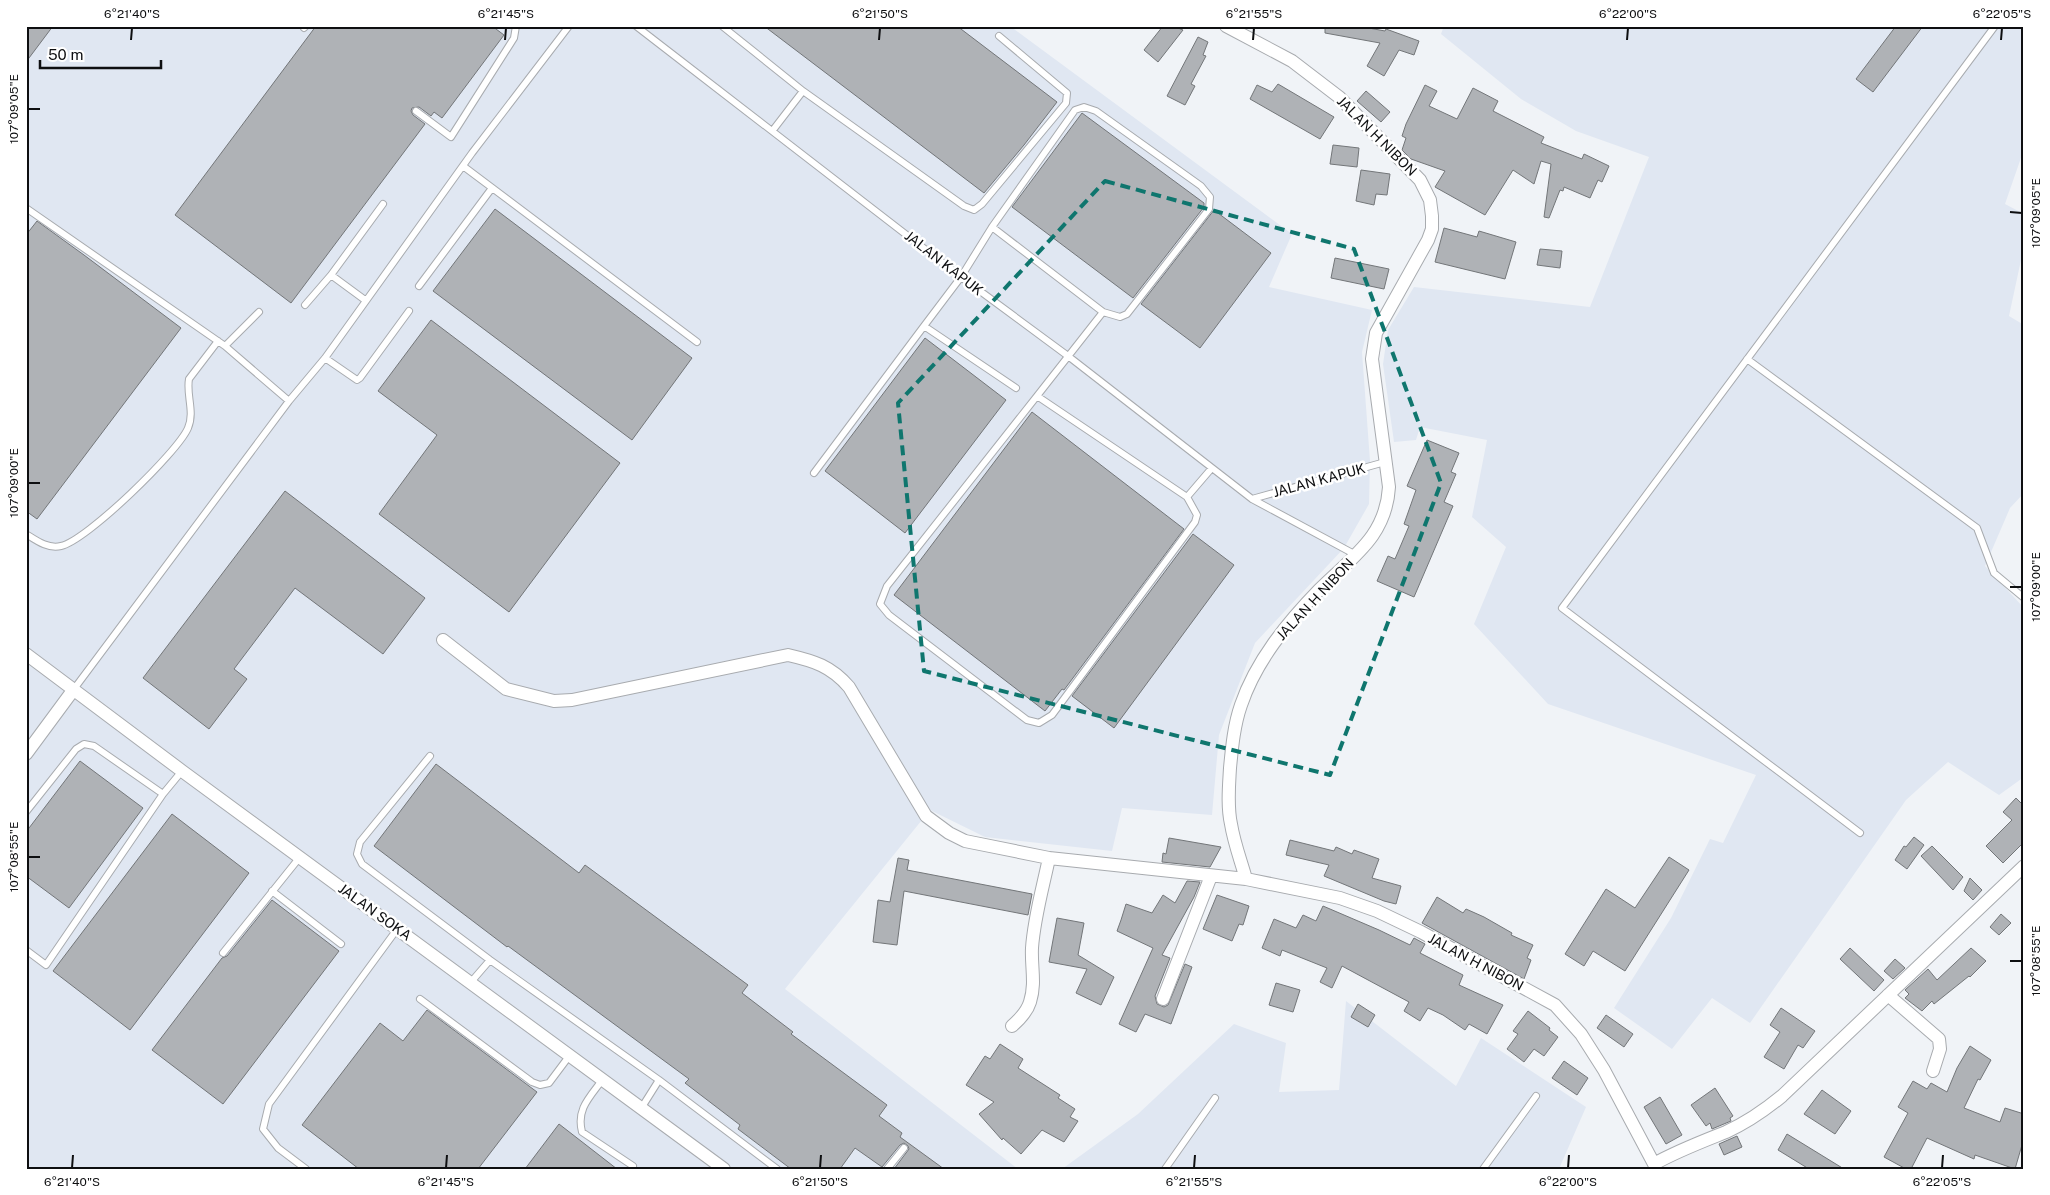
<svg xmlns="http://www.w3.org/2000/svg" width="2050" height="1195" viewBox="0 0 2050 1195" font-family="'Public Sans',sans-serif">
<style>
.built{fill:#e0e7f2}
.building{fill:#afb2b6;stroke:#737679}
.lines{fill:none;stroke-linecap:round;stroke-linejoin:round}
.lane-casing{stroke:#a8abaf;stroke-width:8}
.street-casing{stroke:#a8abaf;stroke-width:14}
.lane{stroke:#fff;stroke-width:6}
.street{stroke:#fff;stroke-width:12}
.marked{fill:none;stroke:#0f766e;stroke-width:4;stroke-dasharray:10 6;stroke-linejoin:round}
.ticks{fill:none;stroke:#0e0f11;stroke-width:2}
.labels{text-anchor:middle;stroke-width:5;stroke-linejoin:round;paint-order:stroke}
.street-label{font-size:14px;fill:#0e0f11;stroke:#fff}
.neatline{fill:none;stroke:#0e0f11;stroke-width:2}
.ticks-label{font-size:12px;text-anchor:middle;fill:#0e0f11}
</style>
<rect width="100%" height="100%" fill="#f0f3f7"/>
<path class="built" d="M26,26H1010L1292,234L1269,287L1372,310L1362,352L1370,461L1369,504L1344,548L1255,643L1219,735L1212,815L1122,808L1112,851L985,837L930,810L785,989L1018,1169H26Z
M1444,26H2024V149L2005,204L2024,214V246L2009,316L2024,325V493L2010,508L1985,566L2024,608V777L1999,795L1948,762L1906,800L1750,1023L1712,998L1672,1049L1614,1008L1671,918L1710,839L1723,843L1756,775L1548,704L1474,624L1506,547L1472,517L1487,440L1420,427L1416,440L1394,442L1383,364L1388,330L1414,287L1590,307L1649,157L1576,131L1521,99L1441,34Z
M1346,1001L1456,1086L1481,1038L1586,1107L1559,1169H1062L1138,1114L1234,1024L1286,1043L1279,1092L1339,1090Z"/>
<path class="building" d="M26,26H53L26,62Z
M316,26H492L504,35L442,118L434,112L431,116L419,107L412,108L411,111L413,115L425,124L291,303L175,215Z
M764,26H957L1057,102L1024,145L984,193Z
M1163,26H1173L1183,30L1158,62L1144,50Z
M1325,26H1358L1385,31L1386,29L1419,41L1414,55L1399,50L1384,76L1367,66L1380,43L1325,33Z
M1896,26H1923L1873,92L1856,79Z
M1198,37L1208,42L1203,55L1206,56L1191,84L1195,86L1185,105L1167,96Z
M1278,84L1334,117L1320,139L1250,99L1257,85L1272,92Z
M1425,85L1437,91L1429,106L1457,119L1473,88L1498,101L1493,111L1544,137L1541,143L1582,159L1584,154L1609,166L1602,182L1598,180L1590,198L1564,187L1563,191L1560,190L1549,218L1544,217L1551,164L1541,161L1534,184L1513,170L1485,215L1435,187L1445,171L1411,159L1402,150L1406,138L1402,136L1406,124Z
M1366,91L1390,112L1381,122L1357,101Z
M1082,113L1204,203V207L1133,298L1012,207Z
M1333,145L1359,148L1357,167L1330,164Z
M1361,170L1390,174L1387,195L1376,194L1374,205L1356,201Z
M495,209L692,358L632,440L433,291Z
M1214,210L1271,253L1200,348L1141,304Z
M37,221L84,255L181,328L37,519L26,511V235Z
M1444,228L1477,237L1479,231L1516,242L1505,279L1435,262Z
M1540,249L1562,251L1560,268L1537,265Z
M1335,258L1389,269L1384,289L1331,278Z
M431,320L620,463L509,612L379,514L437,435L378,391Z
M925,338L1006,400L905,533L825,471Z
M1032,412L1184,529L1064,690L1062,689L1045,711L894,595Z
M1427,440L1459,453L1451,472L1456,474L1444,502L1453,506L1414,597L1377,581L1388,556L1395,559L1409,526L1404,524L1416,490L1407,486Z
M285,491L425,598L383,654L295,588L234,669L247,679L209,729L143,678Z
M1193,534L1234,565L1114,728L1072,696Z
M80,761L143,808L69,908L26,876V832Z
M436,764L579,873L585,865L748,985L742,993L793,1032L791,1034L887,1105L879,1116L902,1133L900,1137L944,1169H894L909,1149L908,1146L904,1143L900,1145L882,1167L855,1148L840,1169H791L738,1129L740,1125L685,1083L689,1079L508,946L507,947L374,846Z
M2016,798L2024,806V842L2003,863L1986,846L2012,820L2003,812Z
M172,814L249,873L130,1030L53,971Z
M1914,837L1924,845L1907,869L1895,860L1904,846L1906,847Z
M1169,838L1221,847L1210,867L1162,862L1163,853L1166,854Z
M1290,840L1334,851L1336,847L1352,854L1354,850L1379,859L1372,878L1401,886L1396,904L1384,901L1324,876L1329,865L1286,855Z
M1932,846L1963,877L1953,890L1921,856Z
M1669,857L1689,870L1625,971L1593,951L1584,966L1565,954L1606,889L1635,908Z
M898,858L909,860L907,870L1032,894L1028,915L904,891L897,945L873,942L878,900L890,902Z
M1970,878L1982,890L1973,900L1964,891Z
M1187,881L1200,882L1194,897L1162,955L1170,958L1155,996L1157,1004L1164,1007L1168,1005L1185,964L1192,967L1171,1024L1145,1014L1136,1032L1119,1024L1153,948L1117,931L1121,920L1126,904L1152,913L1163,895L1175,903Z
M1217,895L1249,906L1243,925L1239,924L1232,941L1203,929Z
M1437,897L1463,913L1466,909L1484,917L1512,933L1511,935L1533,945L1527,958L1531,960L1524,979L1422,923Z
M272,900L339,951L223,1104L152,1050L222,958L227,956Z
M1323,906L1379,930L1410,945L1414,938L1425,944L1420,953L1463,975L1459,985L1503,1005L1487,1034L1469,1024L1465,1030L1443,1015L1428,1008L1420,1021L1404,1011L1409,1002L1342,966L1332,988L1320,982L1327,968L1282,950L1280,956L1262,948L1274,919L1296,928L1303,915L1316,921Z
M2001,914L2011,923L1999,935L1990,927Z
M1057,918L1084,923L1078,955L1114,977L1101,1005L1076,993L1087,969L1049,962Z
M1850,948L1884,980L1874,991L1840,959Z
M1971,948L1986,961L1970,977L1969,976L1934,1004L1932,1001L1922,1011L1905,998L1909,994L1905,990L1928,969L1937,980Z
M1895,959L1905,968L1893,979L1884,971Z
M1276,983L1300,990L1293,1012L1269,1005Z
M1358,1004L1375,1015L1368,1027L1351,1017Z
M1781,1008L1815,1031L1803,1048L1798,1045L1784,1069L1764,1057L1780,1032L1770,1025Z
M427,1010L537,1092L478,1169H359L302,1125L380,1023L403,1041Z
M1528,1011L1550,1028L1549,1030L1558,1037L1544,1056L1534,1049L1524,1062L1507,1049L1518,1034L1513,1031Z
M1606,1015L1633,1034L1624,1047L1597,1028Z
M1000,1044L1023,1059L1018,1068L1060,1095L1058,1098L1075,1109L1070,1117L1078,1121L1064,1142L1042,1130L1021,1154L1003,1138L1002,1140L979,1114L994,1102L966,1085L985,1056L990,1059Z
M1970,1046L1991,1060L1980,1080L1978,1079L1964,1108L2000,1122L2005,1108L2024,1114V1138L2015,1169L1975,1155L1974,1159L1927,1138L1911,1169H1906L1884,1157L1908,1113L1898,1107L1913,1081L1927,1089L1931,1083L1947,1092L1957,1068Z
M1564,1061L1588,1078L1577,1095L1552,1078Z
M1715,1088L1733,1116L1730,1118L1731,1121L1712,1129L1710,1123L1706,1126L1691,1105Z
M1822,1090L1851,1111L1835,1134L1804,1114Z
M1660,1097L1682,1135L1666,1144L1644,1107Z
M559,1124L617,1169H525Z
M1787,1134L1844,1169H1809L1778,1150Z
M1737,1136L1742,1147L1724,1155L1719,1144Z"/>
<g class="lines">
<g class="lane-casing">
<path id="lane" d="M636,26L961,277L1068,356L1252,499L1385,462
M722,26L803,91
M304,28L306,26
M416,111L451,137L514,38L516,26
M773,130L803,91L964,206L974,210L982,204L1066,103L1067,93L999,36
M463,166L697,342
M26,208L225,346L259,312
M992,227L1103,312L1037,396
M331,275L383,204
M419,286L492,188
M305,305L331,275L365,300
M225,346L289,401
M325,358L357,380L360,378L409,311
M1747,359L1977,528L1994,573L2024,598
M1016,388L924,326L961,277L992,227L1075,110L1084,107L1096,111L1201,186L1210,197L1209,209L1127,314L1120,317L1103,312
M814,473L924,326
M1187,497L1197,515L1195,522L1052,715L1039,723L1027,720L889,615L880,604L887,586L1037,396L1187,497L1211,469
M1252,499L1356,555
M26,534C37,541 48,549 61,546C86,541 178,452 188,428C195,412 186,395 189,379L218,341
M74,689L289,401L325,358L472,153L569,26
M430,756L360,842L357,854L362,864L490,960L659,1080
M26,812L76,749L84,744L94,746L163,794L182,771
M1860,833L1562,608L1995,26
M272,891L341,944
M26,950L46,965L163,794
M223,953L300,857
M471,982L490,960
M420,999L532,1082L540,1085L549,1083L570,1055
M603,1079C590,1097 576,1109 582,1132L633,1166
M642,1107L659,1080L777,1169
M306,1169L278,1148L263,1129L269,1104L398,928
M887,1169L904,1148
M1165,1169L1215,1098
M1483,1169L1536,1096"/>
</g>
<g class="street-casing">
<path id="street" d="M1226,26L1292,61L1339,97L1420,180L1430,200L1432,216V229L1428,240L1376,333L1372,359L1389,487C1386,537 1352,557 1319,590C1287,623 1256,661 1241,705C1234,725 1232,747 1230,768C1229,786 1227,806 1231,824C1234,843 1241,861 1246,879L1340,898L1377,911L1421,932L1555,1005L1581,1034L1604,1070L1654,1164
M443,640L506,689L554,701L572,700L788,655C814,661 831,666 849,687L926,816L949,833L965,841L1049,858L1246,879
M26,654L182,771L724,1169
M26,754L74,689
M1888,995L1939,1039L1940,1049L1933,1071
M1163,999L1211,876
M1012,1026C1020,1019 1027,1012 1030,1002C1036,983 1031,967 1032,948C1034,918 1043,887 1049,858
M1656,1169L1654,1164C1677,1151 1701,1142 1726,1132C1746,1123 1765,1110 1782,1096L2024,866"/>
</g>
<use href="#lane" class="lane"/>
<use href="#street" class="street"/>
</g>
<path class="marked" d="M1105,181L1354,249L1441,483L1330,775L924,671L898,403Z"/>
<path class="ticks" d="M131,40L132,28M505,40L506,28M879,40L880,28M1253,40L1254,28M1627,40L1628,28M2001,40L2002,28M28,109H40M2010,212L2022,213M28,483H40M2010,587H2022M28,857H40M2010,961H2022M72,1168L73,1155M446,1168L447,1155M820,1168L821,1155M1194,1168L1195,1155M1568,1168L1569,1155M1942,1168L1943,1155"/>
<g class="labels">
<g class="street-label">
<text transform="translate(1377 136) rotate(45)" y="5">JALAN H NIBON</text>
<text transform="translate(944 263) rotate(38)" y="5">JALAN KAPUK</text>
<text transform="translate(1319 480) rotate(-15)" y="5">JALAN KAPUK</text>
<text transform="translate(1315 599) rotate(-47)" y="5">JALAN H NIBON</text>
<text transform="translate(375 912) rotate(36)" y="5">JALAN SOKA</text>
<text transform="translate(1476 962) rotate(28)" y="5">JALAN H NIBON</text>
</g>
</g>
<rect width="2050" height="1195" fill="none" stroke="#ffffff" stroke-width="55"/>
<path d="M40 60v8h121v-8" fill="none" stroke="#0e0f11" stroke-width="2.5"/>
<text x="48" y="60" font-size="15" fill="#0e0f11" stroke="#ffffff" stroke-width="4" paint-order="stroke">50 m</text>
<rect x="28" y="28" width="1994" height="1140" class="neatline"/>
<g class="ticks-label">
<text x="132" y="18">6°21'40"S</text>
<text x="506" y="18">6°21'45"S</text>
<text x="880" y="18">6°21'50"S</text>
<text x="1254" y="18">6°21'55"S</text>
<text x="1628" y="18">6°22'00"S</text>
<text x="2002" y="18">6°22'05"S</text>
<text transform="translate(14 109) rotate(-90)" y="4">107°09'05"E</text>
<text transform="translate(2036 213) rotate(-90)" y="4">107°09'05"E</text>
<text transform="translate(14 483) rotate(-90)" y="4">107°09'00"E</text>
<text transform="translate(2036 587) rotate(-90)" y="4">107°09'00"E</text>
<text transform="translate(14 857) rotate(-90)" y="4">107°08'55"E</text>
<text transform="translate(2036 961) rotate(-90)" y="4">107°08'55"E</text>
<text x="72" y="1186">6°21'40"S</text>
<text x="446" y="1186">6°21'45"S</text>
<text x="820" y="1186">6°21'50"S</text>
<text x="1194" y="1186">6°21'55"S</text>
<text x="1568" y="1186">6°22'00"S</text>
<text x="1942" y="1186">6°22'05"S</text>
</g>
</svg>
